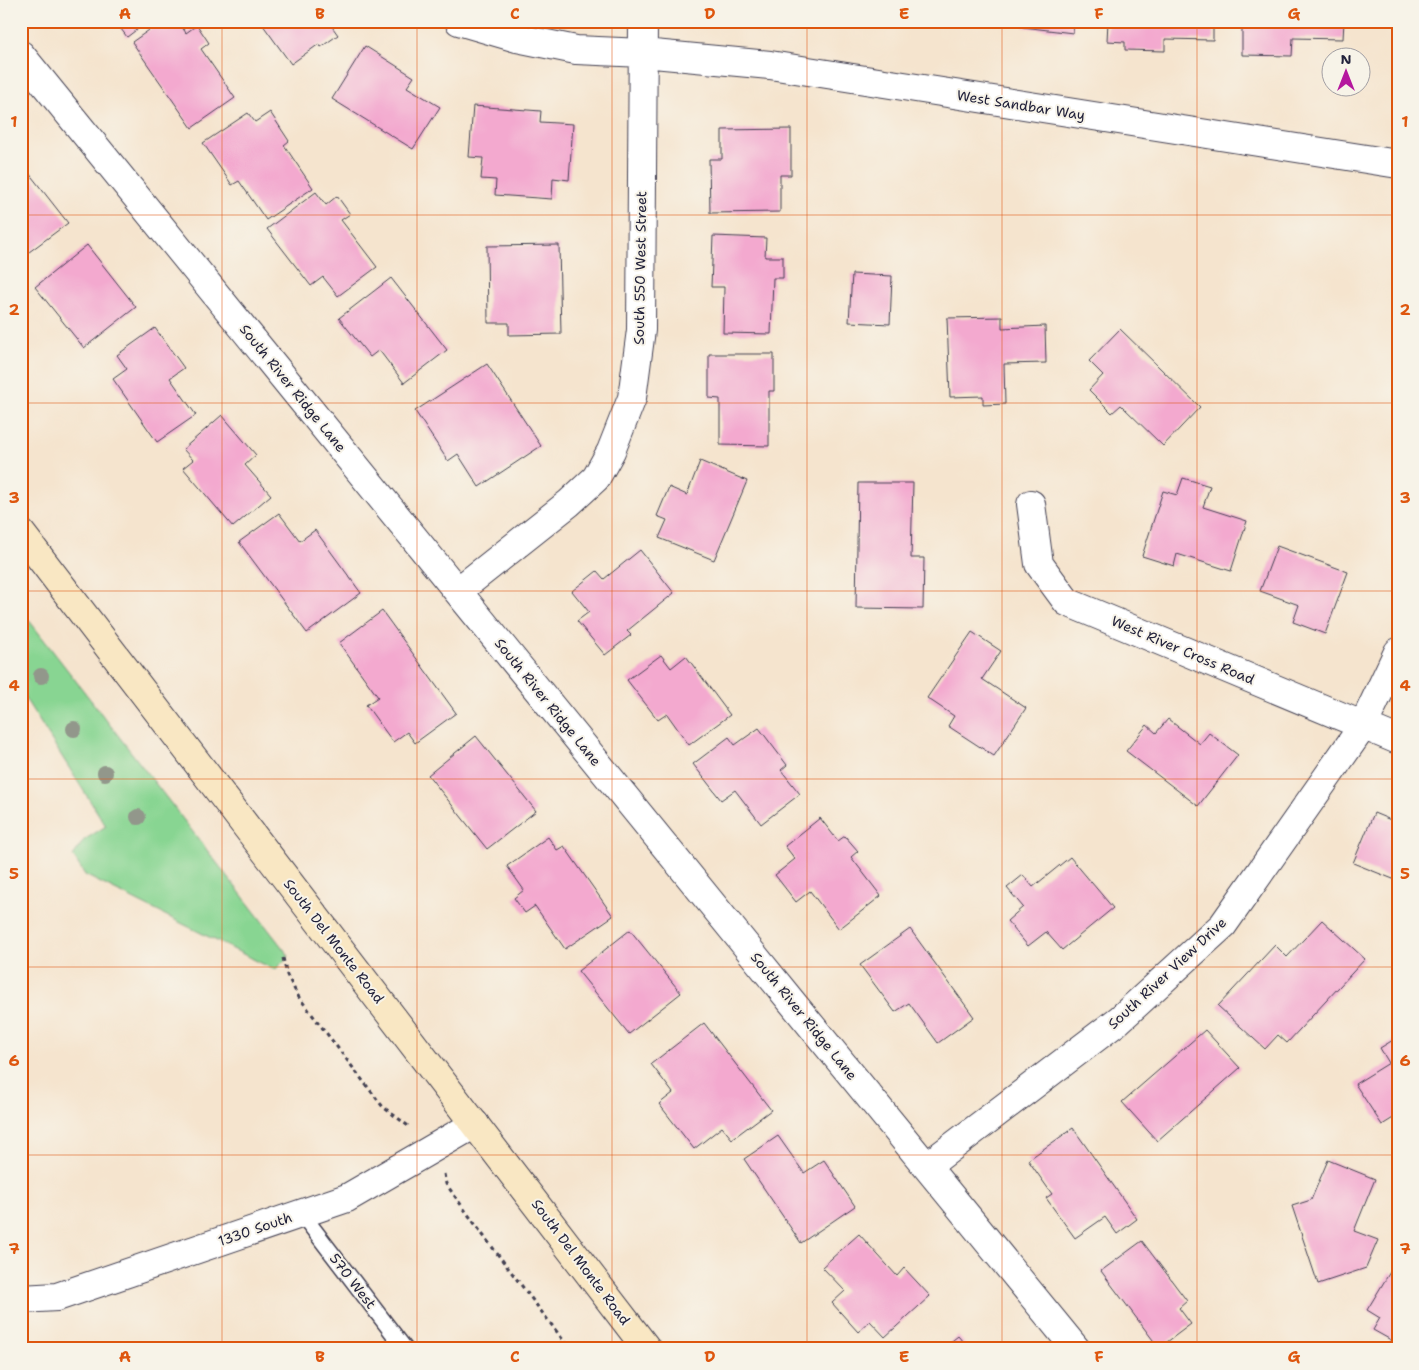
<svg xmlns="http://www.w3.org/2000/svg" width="1419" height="1370" viewBox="0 0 1419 1370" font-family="'Shantell Sans',sans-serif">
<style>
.green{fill:#88d592;stroke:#557c66}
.building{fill:#f3a9cf}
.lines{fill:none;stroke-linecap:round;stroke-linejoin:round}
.lane-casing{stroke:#423f51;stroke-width:18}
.street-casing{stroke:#423f51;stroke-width:30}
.secondary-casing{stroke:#423f51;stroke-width:30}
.path{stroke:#423f51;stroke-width:3;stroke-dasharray:4 4;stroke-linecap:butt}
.lane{stroke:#fff;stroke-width:15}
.street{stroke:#fff;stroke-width:28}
.secondary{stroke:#f9e7c3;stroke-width:28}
.tree{fill:#92978b}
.grid{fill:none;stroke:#de560e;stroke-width:1;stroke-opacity:0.55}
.labels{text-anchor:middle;stroke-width:4;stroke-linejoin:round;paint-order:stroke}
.street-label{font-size:14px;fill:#22223b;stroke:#f7f3e8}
.neatline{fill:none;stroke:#de560e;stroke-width:2}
.grid-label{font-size:16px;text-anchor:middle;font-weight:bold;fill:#de560e}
</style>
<rect width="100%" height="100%" fill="#f7f3e8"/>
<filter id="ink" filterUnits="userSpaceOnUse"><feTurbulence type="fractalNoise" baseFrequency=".02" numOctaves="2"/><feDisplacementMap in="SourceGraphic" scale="10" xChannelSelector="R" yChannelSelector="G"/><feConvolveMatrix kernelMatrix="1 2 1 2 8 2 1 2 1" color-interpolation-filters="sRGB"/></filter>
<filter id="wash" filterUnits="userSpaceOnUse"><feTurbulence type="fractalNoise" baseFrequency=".0096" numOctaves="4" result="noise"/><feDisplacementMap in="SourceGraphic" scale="20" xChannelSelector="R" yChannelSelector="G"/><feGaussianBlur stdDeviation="1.12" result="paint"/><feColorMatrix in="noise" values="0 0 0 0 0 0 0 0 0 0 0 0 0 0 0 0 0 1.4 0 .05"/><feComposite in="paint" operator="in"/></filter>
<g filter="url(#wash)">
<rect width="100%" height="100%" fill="#f5e4ce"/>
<path class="green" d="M21,610L289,956L275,970L85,875L73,856L84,840L106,826L21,692Z"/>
<g id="blocks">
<path class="building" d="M115,21H148L127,37Z
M162,21H178L186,33L197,25L209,43L201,49L235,98L192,128L132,42Z
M260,21H328L338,35L321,47L319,44L291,64Z
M1024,21H1074L1073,33L1023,27Z
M1108,21H1213V40L1165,39V51L1125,50V42L1107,41Z
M1242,21H1344L1343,39L1293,38L1292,56L1242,55Z
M365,46L414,77L407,87L440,107L413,149L332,99Z
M473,106L541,111L540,122L573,124L569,180L553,178L552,199L495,195L496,180L481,179L483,158L469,157Z
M270,112L289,141L284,145L313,188L266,220L239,181L232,185L203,143L248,113L255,122Z
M791,129V175H780V212L710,213L709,159H722V130Z
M21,163L68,223L21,258Z
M316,192L326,205L337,196L350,214L341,220L377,267L338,296L323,277L311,286L267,229Z
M713,236L766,238L765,257H783V278H773L771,334L723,333L724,287H711Z
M87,245L136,307L84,348L35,287Z
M559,245L561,334L509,335V323H488L487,246Z
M852,274L892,276L890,324L849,322Z
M391,278L447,350L404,383L379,350L370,357L339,318Z
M1002,317V328L1045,326L1046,363L1004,364L1005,404L983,405V396L950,397L947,318Z
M155,328L184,368L170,378L196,415L157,442L113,379L127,369L117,355Z
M1120,329L1200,407L1163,446L1121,405L1112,413L1089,390L1103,375L1089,361Z
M709,354H774V391H769V446L720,445V399L709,398Z
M487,364L541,446L479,487L458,454L448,461L415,411Z
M222,415L256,455L245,465L271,495L233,527L183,468L193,460L183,449Z
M700,461L747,481L714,560L659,538L667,520L657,516L669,487L687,495Z
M1183,478L1210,486L1203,507L1247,521L1231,571L1177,554L1174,566L1142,556L1163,491L1177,495Z
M858,483H913L911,558H924L923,609L856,608Z
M279,513L300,541L315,530L361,593L307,633L239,542Z
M1277,546L1348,572L1325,634L1293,622L1299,605L1260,591Z
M640,550L674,593L627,631L631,635L605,655L577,621L589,612L572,591L597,571L604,579Z
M382,611L456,713L415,743L407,732L393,742L366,705L378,697L339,643Z
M972,632L1001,651L982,679L1026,708L994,756L948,726L954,716L927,698Z
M661,655L671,668L686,656L730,715L689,745L667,714L658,720L627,680Z
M1168,719L1200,744L1209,733L1238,755L1198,806L1126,751L1147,725L1156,733Z
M759,728L787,765L781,770L800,794L761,824L735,790L721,800L693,764L729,737L735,745Z
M476,736L536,811L487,849L428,775Z
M1374,813L1398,823V881L1353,863Z
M820,818L838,841L845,836L858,851L851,857L881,896L839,929L810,891L796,902L775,875L795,859L785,846Z
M548,837L557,850L564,846L613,916L565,949L535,906L525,913L514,898L524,890L507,866Z
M1070,857L1113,908L1062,950L1046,932L1028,946L1007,921L1023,907L1007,888L1023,875L1033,887Z
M1322,920L1365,959L1287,1043L1278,1035L1265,1049L1218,1006L1275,945L1287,957Z
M910,929L974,1017L938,1043L909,1003L895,1012L860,965Z
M630,930L681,993L629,1034L578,971Z
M704,1023L771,1110L732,1139L722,1127L694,1149L659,1104L673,1093L651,1064Z
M1205,1030L1240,1068L1157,1141L1122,1102Z
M1398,1037V1115L1382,1125L1355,1084L1389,1063L1380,1048Z
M1073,1128L1137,1219L1117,1234L1105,1217L1075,1238L1046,1198L1052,1194L1028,1160Z
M778,1136L804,1173L824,1160L855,1206L801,1243L744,1159Z
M1328,1160L1375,1179L1354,1231L1378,1240L1366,1268L1318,1284L1292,1206L1311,1200Z
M859,1234L897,1276L904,1268L930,1296L885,1337L870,1321L858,1332L832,1303L845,1291L822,1267Z
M1142,1241L1187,1301L1179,1308L1191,1324L1159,1348L1101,1271Z
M1390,1272L1398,1277V1344L1373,1330L1380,1318L1367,1310Z
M958,1336L969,1349H942Z"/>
</g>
</g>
<g filter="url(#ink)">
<use href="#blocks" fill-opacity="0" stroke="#423f51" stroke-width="1"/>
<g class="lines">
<g class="lane-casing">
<path id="lane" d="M301,1213L405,1349"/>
</g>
<g class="street-casing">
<path id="street" d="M459,21L517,38L576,50L643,53L770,65L1398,164
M21,55L791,1001L1076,1349
M1031,504L1039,564L1067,602L1398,740
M458,591L569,503L596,478L611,451L632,398L641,330L643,21
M927,1166L1119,1020L1223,925L1363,726L1398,652
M21,1299L57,1297L347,1198L475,1124"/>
</g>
<g class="secondary-casing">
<path id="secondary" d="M21,533L647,1349"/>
</g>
<path class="path" d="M283,958L287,975L298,996L383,1107L407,1125L410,1129
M444,1174L446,1184L483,1235L570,1349"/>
<use href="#lane" class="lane"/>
<use href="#street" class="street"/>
<use href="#secondary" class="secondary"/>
</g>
<g class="tree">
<circle cx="41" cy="676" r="8"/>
<circle cx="74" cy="729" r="8"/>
<circle cx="105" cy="773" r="8"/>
<circle cx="138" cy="817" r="8"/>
</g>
</g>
<path class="grid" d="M222,21V1349M417,21V1349M612,21V1349M807,21V1349M1002,21V1349M1197,21V1349M21,215H1398M21,403H1398M21,591H1398M21,779H1398M21,967H1398M21,1155H1398"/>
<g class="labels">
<g class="street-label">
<text transform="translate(1021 105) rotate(9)" y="5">West Sandbar Way</text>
<text transform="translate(640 268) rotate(-89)" y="5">South 550 West Street</text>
<text transform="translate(293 388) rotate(51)" y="5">South River Ridge Lane</text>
<text transform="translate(1183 650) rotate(23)" y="5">West River Cross Road</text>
<text transform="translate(548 702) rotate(51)" y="5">South River Ridge Lane</text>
<text transform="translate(334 941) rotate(52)" y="5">South Del Monte Road</text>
<text transform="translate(1167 973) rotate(-43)" y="5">South River View Drive</text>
<text transform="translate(804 1016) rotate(51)" y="5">South River Ridge Lane</text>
<text transform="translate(255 1229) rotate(-19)" y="5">1330 South</text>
<text transform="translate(581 1262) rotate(53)" y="5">South Del Monte Road</text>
<text transform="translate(353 1281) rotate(52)" y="5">570 West</text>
</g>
</g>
<rect width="1419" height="1370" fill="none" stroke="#f7f3e8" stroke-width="55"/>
<g transform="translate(1346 72)"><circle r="24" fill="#f7f3e8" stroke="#a29fa3"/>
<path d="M0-4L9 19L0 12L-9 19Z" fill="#b5179e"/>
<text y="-8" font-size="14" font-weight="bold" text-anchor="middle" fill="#22223b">N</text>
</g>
<rect x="28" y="28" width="1364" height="1314" class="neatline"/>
<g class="grid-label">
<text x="125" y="19">A</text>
<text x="320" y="19">B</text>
<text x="515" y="19">C</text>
<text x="710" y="19">D</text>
<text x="904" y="19">E</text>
<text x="1099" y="19">F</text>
<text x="1294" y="19">G</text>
<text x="14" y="127">1</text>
<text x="1405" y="127">1</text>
<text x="14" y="315">2</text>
<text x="1405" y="315">2</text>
<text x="14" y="503">3</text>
<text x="1405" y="503">3</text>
<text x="14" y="691">4</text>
<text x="1405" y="691">4</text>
<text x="14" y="879">5</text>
<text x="1405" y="879">5</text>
<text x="14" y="1066">6</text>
<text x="1405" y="1066">6</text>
<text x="14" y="1254">7</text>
<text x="1405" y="1254">7</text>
<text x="125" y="1362">A</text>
<text x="320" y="1362">B</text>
<text x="515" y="1362">C</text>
<text x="710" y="1362">D</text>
<text x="904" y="1362">E</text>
<text x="1099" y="1362">F</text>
<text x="1294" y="1362">G</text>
</g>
</svg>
